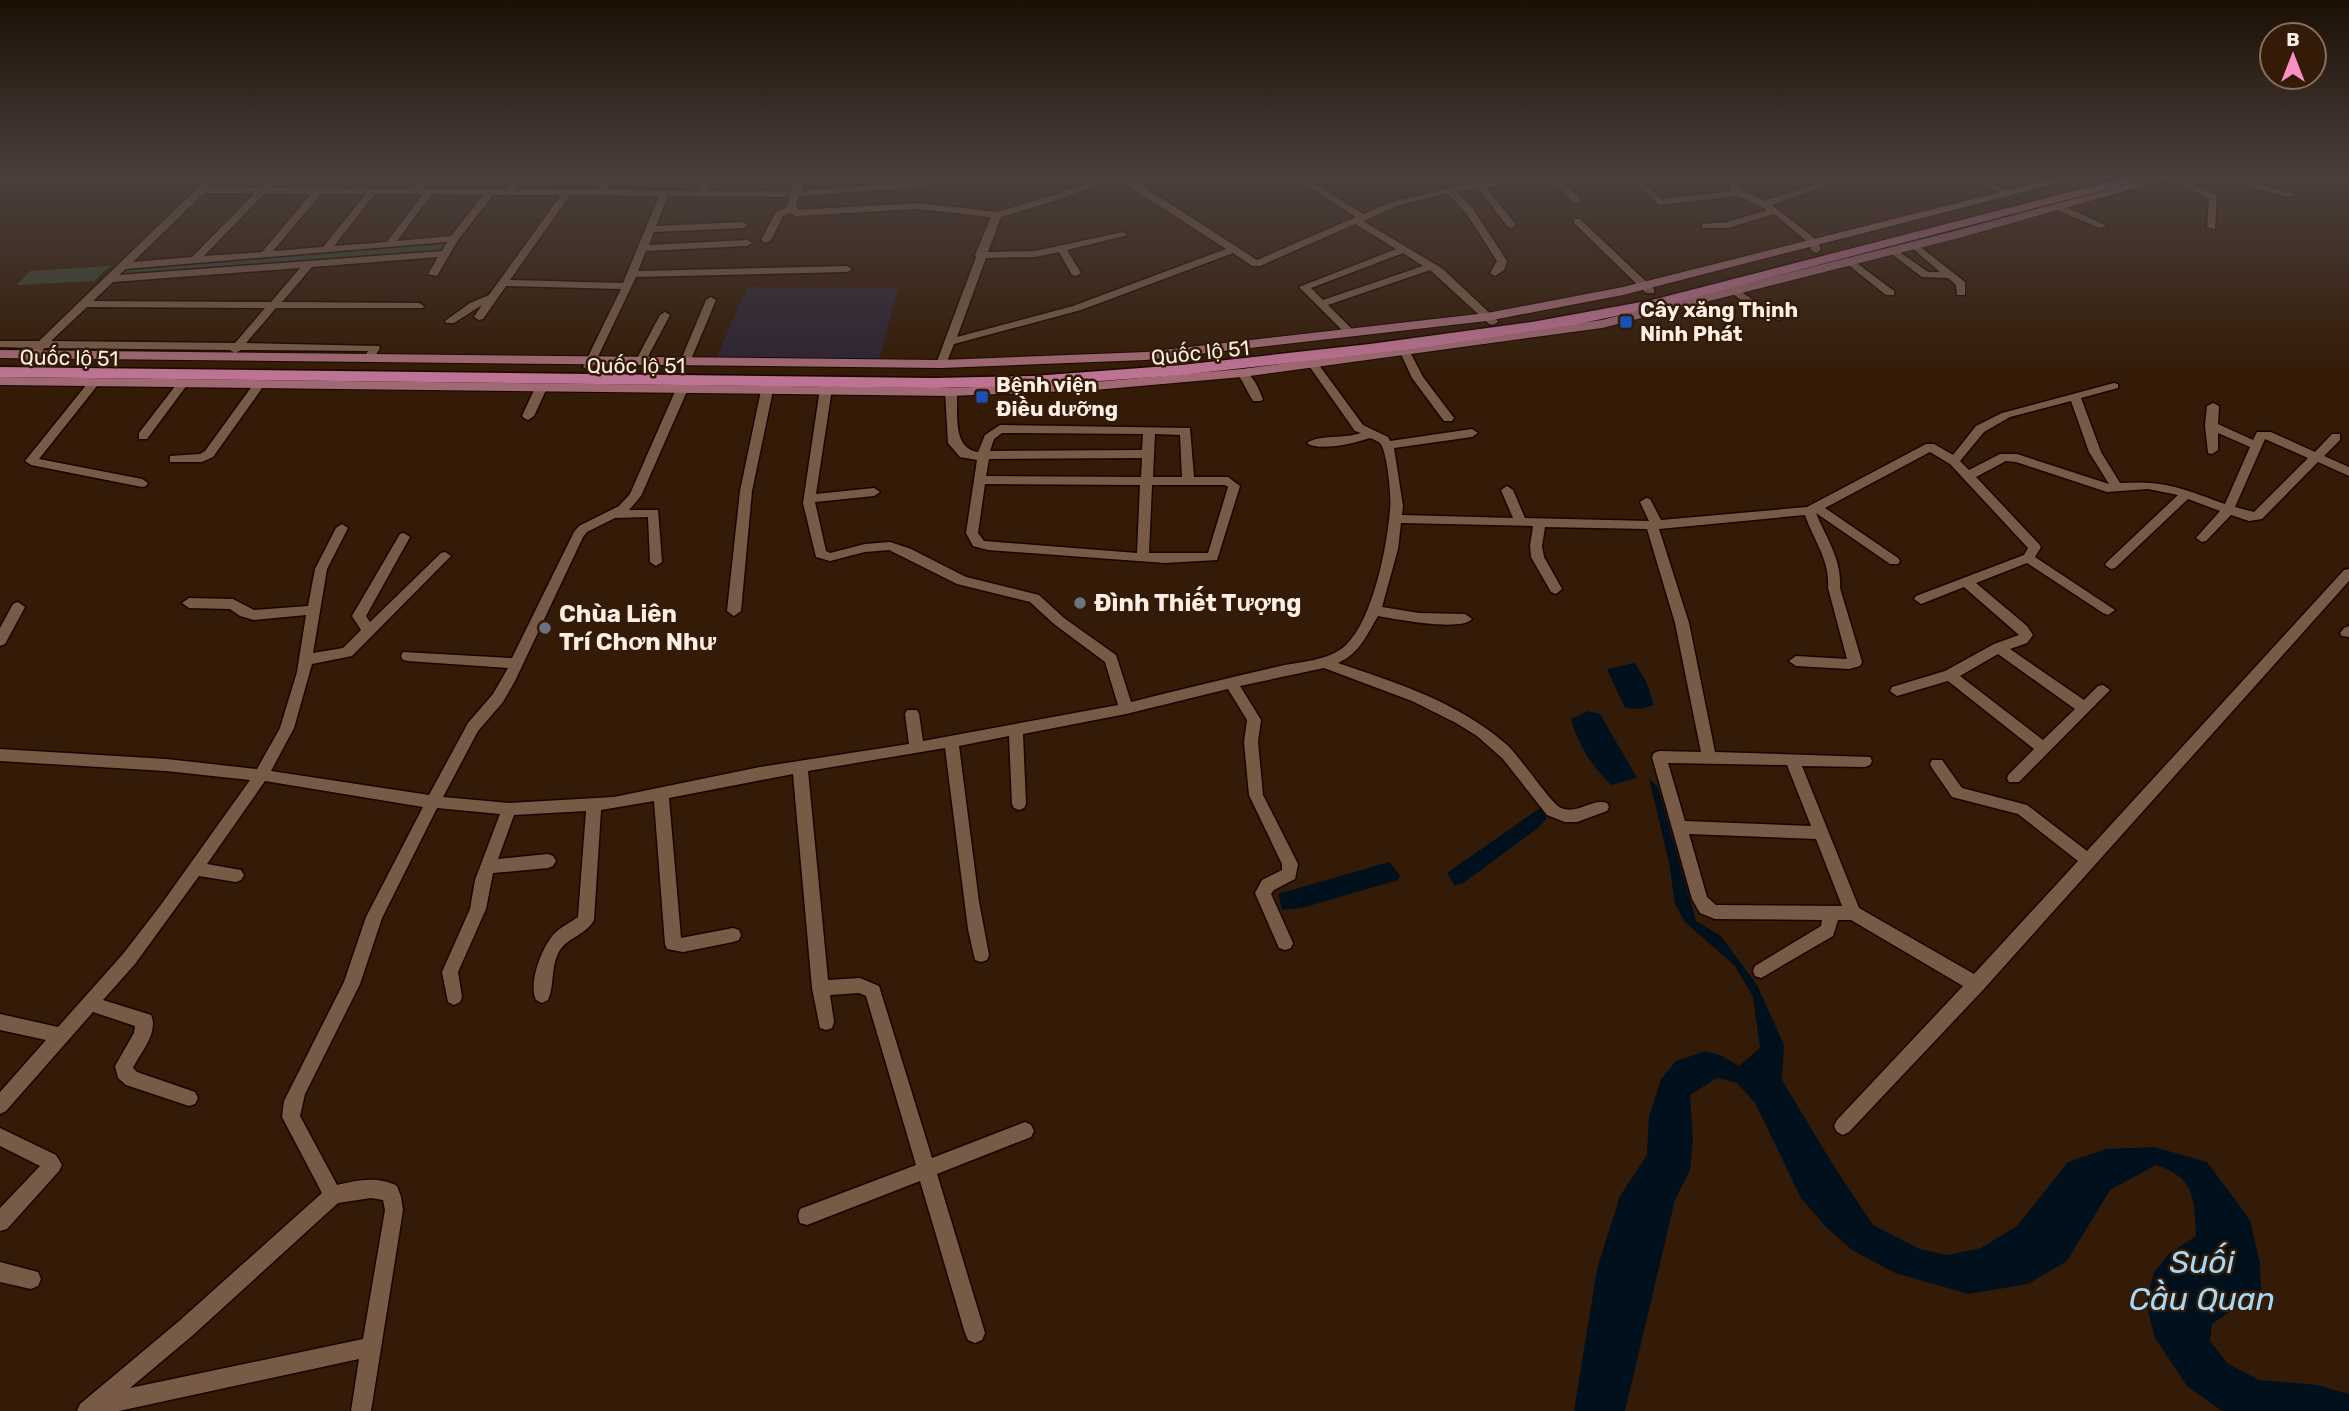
<svg xmlns="http://www.w3.org/2000/svg" width="2349" height="1411" viewBox="0 0 2349 1411" font-family="Rubik,sans-serif">
<style>
.medical{fill:#2e2433}
.green{fill:#3b4431}
.water{fill:#00101d}
.lines{fill:none;stroke-linecap:round;stroke-linejoin:round}
.minor-casing{stroke:#190500;stroke-width:3}
.major-casing{stroke:#190500;stroke-width:2}
.highway-casing{stroke:#190500;stroke-width:3}
.minor{fill:#785b46;fill-rule:evenodd}
.major{fill:#a16974;fill-rule:evenodd}
.highway{fill:#bd7393;fill-rule:evenodd}
.transit-dot{fill:#1a4fb4;stroke:#331b07;stroke-width:2.5}
.worship-dot{fill:#6b7280;stroke:#331b07;stroke-width:2.5}
.labels{text-anchor:middle;stroke-width:5;stroke-linejoin:round;paint-order:stroke}
.far-poi-label{font-size:21px;font-weight:bold;fill:#fdefe5;stroke:#331b07;text-anchor:start}
.far-street-label{font-size:21px;fill:#fdefe5;stroke:#331b07}
.poi-label{font-size:24px;font-weight:bold;fill:#fdefe5;stroke:#331b07;text-anchor:start}
.near-water-label{font-size:32px;font-style:italic;fill:#a4d9fa;stroke:#331b07}
</style>
<rect width="100%" height="100%" fill="#331b07"/>
<path class="medical" d="M747,287L898,288L879,360L716,359Z"/>
<path class="green" d="M450,241L443,252L116,277L125,267Z
M110,266L94,281L17,285L30,271Z"/>
<path class="water" d="M1635,663L1647,683L1654,705L1640,709L1625,708L1607,669Z
M1588,711L1600,714L1637,778L1611,785C1592,766 1578,745 1571,719Z
M1649,779L1658,787L1696,921L1721,936L1757,985L1784,1045L1782,1080L1835,1168L1873,1225L1920,1249L1947,1255L1981,1248L2017,1226L2068,1162L2106,1149L2154,1147L2207,1162L2250,1220L2260,1264L2261,1290L2212,1324L2210,1341L2228,1364L2259,1380L2317,1385L2349,1394V1411H2222L2187,1386L2155,1338L2146,1303L2154,1272L2170,1253L2196,1236C2194,1199 2196,1178 2156,1165L2110,1190L2067,1261L2028,1284L1969,1294L1895,1273L1852,1250L1825,1226L1801,1198L1755,1103L1737,1083L1717,1078L1690,1095L1693,1139L1690,1170L1675,1200L1625,1411H1574L1597,1269L1620,1196L1647,1155L1649,1116L1661,1079L1676,1061L1706,1051L1722,1056L1739,1066L1760,1048L1753,997L1735,966L1685,922L1675,904L1669,862Z
M1540,808L1547,818L1538,828L1462,884L1454,885L1447,873Z
M1389,862L1400,875L1398,880L1302,908L1282,910L1278,894Z"/>
<g class="lines">
<g class="minor-casing">
<path id="minor" d="M210,176H220L210,187L260,188L271,176H281L271,188L413,189L422,176H431L422,189H506L516,176H525L516,189L597,190L605,176H614L606,190L698,191L706,176H715L708,191H791L796,176H805L801,191L922,181L928,176H937L932,184L923,187L799,196L796,207L798,210L918,203L997,212L1057,194L1104,176H1127L1257,260L1356,217L1292,176H1303L1363,214L1391,202L1474,183L1471,180L1476,177L1482,182L1520,176H1545L1486,187L1516,225L1511,228L1508,227L1478,188L1456,192L1473,209L1507,261L1504,270L1495,276L1490,273L1497,261L1466,213L1447,193L1397,206L1363,221L1443,269L1497,320L1498,322L1493,325L1489,324L1430,270L1328,305L1356,333L1351,336L1347,335L1299,287L1396,249L1355,224L1260,266H1252L1233,253L1081,310L954,344L946,364L941,367L936,364L976,257L975,255L991,217L918,209L796,216L789,213L783,216L771,240L766,243L761,240L776,212L786,208L790,197L668,196L656,226L743,222L748,225L743,228L654,232L649,245L747,240L752,243L747,246L646,251L638,271L847,266L852,269L847,272L636,277L593,367L588,370L583,367L621,289L506,286L483,319L479,320L474,317L482,305L454,323H446L445,321L470,303L489,295L561,195H493L458,240L437,276L428,274L438,257L312,267L282,302L419,303L424,306L423,308H276L246,343L379,346L380,348L372,361L368,362L363,359L368,351L241,350L235,353L230,350L45,348L25,364L20,361L33,348L0,347V341H39ZM1116,178L1226,249L1073,306L957,337L986,258L1035,257L1059,252L1072,275L1076,276L1081,273L1067,250L1128,235L1123,232L1035,251L988,252L1001,217L1063,198ZM204,193H255L192,257L133,262ZM265,193L311,194L262,252L204,256ZM321,194H366L323,247L273,251ZM375,194H423L387,242L334,246ZM432,194L483,195L451,236L397,241ZM570,195L659,196L623,283L510,280ZM447,242L442,251L119,275L126,269ZM1403,253L1423,266L1323,300L1311,288ZM300,268L271,302L93,301L113,282ZM87,307L265,308L235,343L51,341Z
M1548,176H1558L1580,199V203H1574Z
M1627,176H1637L1661,199L1731,191L1730,182L1743,176H1755L1738,185L1740,189L1765,201L1825,180L1828,176H1837L1831,184L1772,205L1818,241L1821,250L1816,253L1811,250L1810,244L1774,214L1728,228H1702V224L1727,222L1768,210L1738,196L1659,205Z
M1970,176H1981L2013,195L2005,197Z
M2029,176H2039L2050,185L2042,187Z
M2168,176H2178L2217,196L2215,229L2207,227L2209,199L2169,179Z
M2212,176H2229L2294,194L2289,197Z
M2055,205H2061L2107,226L2099,228L2055,209Z
M1574,219H1580L1654,289V293H1646L1574,223Z
M1914,242L1965,282V295H1957L1956,285L1948,278L1922,277L1886,250L1894,248L1928,272H1940L1911,247L1909,245Z
M1850,258L1894,291V295H1886L1846,263L1845,261Z
M1736,288L1759,304L1785,317L1780,320L1776,319L1751,308L1732,293L1731,291Z
M711,297L716,300L690,362L685,365L681,364L680,362L706,300Z
M665,312L670,315L645,362L640,365L636,364L635,362L660,315Z
M1405,349L1409,350L1423,377L1454,418L1452,421H1444L1412,378L1400,352Z
M1307,353L1311,354L1363,425L1388,437L1390,441L1472,429L1478,433L1472,437L1394,448L1403,506L1402,515L1513,518L1501,490L1507,486L1513,490L1525,518L1649,521L1640,502L1646,498L1650,499L1661,520L1807,507L1926,444H1934L1953,455L1976,426L2002,413L2114,383L2118,384V388L2081,398L2101,452L2120,483C2165,480 2184,489 2225,504L2250,447L2218,433V450L2212,454L2208,453L2205,425L2207,406L2213,403L2219,406L2218,424L2253,440L2257,432H2271L2315,452L2332,434H2340V440L2324,456L2349,467V476L2318,462L2262,519L2249,521L2231,515L2206,541L2202,542L2196,538L2220,511L2188,499L2115,568L2111,569L2105,565L2107,562L2178,495L2148,489L2107,492L2016,462L2006,461L1976,477L2039,544L2041,547L2035,557L2115,610L2108,615L2103,613L2027,563L1976,583L2027,626L2033,635L2027,643L2010,649L2084,700L2098,686L2103,685L2110,690L2019,782H2009L2007,778L2009,774L2034,749L1948,681L1897,696L1890,691L1892,687L1945,671L1994,644L2019,635L1964,587L1921,604L1914,599L1916,596L2024,555L2028,548L1950,464L1930,452L1825,508L1898,558L1900,561L1898,564H1890L1816,513C1826,538 1842,559 1840,588L1862,662L1860,666L1849,669L1796,666L1789,661L1796,656L1847,659L1828,588C1830,560 1814,541 1805,515L1659,529L1689,623L1715,752L1870,757L1872,761L1870,765L1865,767L1802,766L1859,908L1974,974L2078,861L2018,814L1952,797L1932,768L1930,764L1932,760H1942L1962,788L2027,805L2087,851L2344,570L2349,569V581L1983,990L1849,1132L1843,1135L1837,1132L1834,1126L1837,1120L1963,986L1851,920H1838L1833,936L1761,978L1755,976L1753,971L1755,966L1821,926L1822,920L1715,919L1700,913L1692,899L1652,757L1654,753L1659,751L1701,752L1675,623L1647,529L1545,527L1542,546L1544,557L1562,589L1556,594L1551,592L1531,557L1530,546L1533,526L1401,523L1398,549L1382,607L1419,613L1465,614L1472,619C1460,632 1396,619 1378,616C1366,636 1360,653 1338,663C1397,683 1458,702 1506,744C1519,755 1552,805 1561,808C1578,815 1592,798 1607,803L1609,807L1607,811L1577,822H1565L1547,815L1503,759L1477,736L1456,723L1412,701L1324,668L1240,686L1261,720L1258,742L1263,795L1298,864L1295,879L1274,890L1271,894L1293,943L1291,948L1285,950L1279,948L1255,893L1262,880L1282,870V864L1249,795L1244,742L1247,720L1228,689L1126,714L1023,734L1026,804L1024,808L1019,810L1014,808L1012,804L1009,736L959,746L979,902L989,955L987,960L981,962L975,960L968,929L945,748L808,771L828,980L860,978L879,986L932,1158L1025,1122L1031,1125L1034,1131L1031,1137L937,1174L985,1333L982,1340L975,1343L968,1340L965,1333L920,1181L807,1225L800,1223L798,1216L800,1209L916,1165L866,996L859,993L830,995L834,1022L832,1028L826,1030L820,1028L812,988L793,774L669,798L681,938L733,928L739,930L741,935L739,940L733,942L683,952L667,949L665,944L654,801L601,810L594,920C587,934 569,937 560,950C550,966 555,985 548,1000L542,1003L536,1000C528,983 542,946 555,933C562,926 570,923 578,917L586,811L514,815L498,859L548,854L553,856L556,861L553,866L548,868L493,873L486,909L458,972L462,997L460,1002L454,1005L448,1002L442,972L470,909L475,880L500,814L437,808L382,918L360,984L305,1094L300,1116L337,1185C358,1180 378,1176 397,1186L401,1197L403,1210L371,1411H351L359,1359L119,1411H77L80,1404L178,1322L322,1193L282,1117L284,1101L344,982L366,917L423,807L265,781L207,864L241,870L244,875L241,880L236,882L199,876L135,964L103,1000L151,1015C159,1033 140,1053 133,1068L137,1072L195,1092L198,1098L195,1104L189,1106L126,1085L118,1078L115,1066L134,1033L135,1026L93,1012L6,1111L0,1114V1092L46,1040L0,1030V1014L58,1027L123,954L160,906L250,780L166,771L0,761V749L166,759L257,769L280,728L297,672L306,615L254,620L240,616L230,609L189,608L182,603L189,598L233,599L254,610L308,606L315,569L336,528L342,524L348,528L327,569L313,653L343,648L361,630L352,616L400,534L404,533L410,537L366,616L370,622L441,553L445,552L451,556L352,656L312,664L294,728L271,771L429,795L468,723L493,694L508,668L408,661L403,660L401,656L403,652L512,658L574,532L579,526L619,506L630,494L680,380L686,377L692,380L641,496L629,510H658L662,562L656,566L650,562L648,517L615,518L587,532L583,537L515,681L503,702L478,731L443,797L509,803L614,797L760,767L909,744L905,714L907,710H917L919,714L923,741L1118,705L1105,662L1054,624L1030,602L957,584L889,550L865,552L830,561L816,557L803,503L821,382L827,379L833,382L816,494L874,488L880,492L874,496L815,502L826,551L830,553L865,544L890,542L911,549L966,577L1039,595L1064,618L1116,655L1131,702C1179,690 1227,678 1276,667C1299,661 1328,662 1346,645C1373,619 1387,547 1390,510C1392,499 1387,450 1380,443C1379,442 1371,438 1370,438C1356,443 1319,452 1307,443C1320,434 1344,439 1361,433L1355,431L1302,356ZM2071,401L2089,452L2109,484L2017,454H2000L1969,470L1960,461L1984,432L2010,417ZM2265,439L2308,458L2254,512L2235,507ZM1998,654L2075,709L2043,740L1960,676ZM1668,763L1787,765L1811,826L1685,821ZM1689,834L1816,839L1842,906L1716,905L1707,897ZM371,1198L383,1200L385,1210L363,1339L130,1388L192,1336L338,1203Z
M1242,370C1254,375 1258,388 1263,399L1261,401H1253C1247,391 1243,382 1237,373Z
M95,378L101,381L39,459L142,479L148,483L146,486L142,487L31,465L25,461L91,379Z
M769,378L775,381L752,491L741,611L734,616L727,611L740,491L763,381Z
M183,380L187,381V385L147,439H139V433L179,381Z
M259,381L265,384L213,457L202,462H170V456L200,454L205,451L255,382Z
M541,385L547,388L534,416L528,420L524,418L522,416L535,388Z
M951,389L957,392C958,414 952,448 978,452L985,435L1000,425L1190,428L1194,477H1228L1240,486L1217,560L1165,563L988,550L973,546L966,533L977,460L960,457L948,443L945,392ZM1002,433L1143,434L1142,450L990,451L994,439ZM1155,434L1180,435L1182,477H1153ZM1142,458L1141,477L986,476L989,459ZM985,484L1140,485L1137,553L984,541L978,533ZM1152,485H1225L1228,487L1208,553H1149Z
M18,602L25,607L5,644L0,646V628L13,604Z
M2349,626V637L2342,636L2340,633L2344,628Z
M0,1128L56,1155L62,1165L59,1171L7,1229L0,1231V1208L40,1166L0,1146Z
M0,1262L38,1272L41,1279L38,1286L31,1289L0,1282Z"/>
</g>
<g class="major-casing">
<path id="major" d="M2065,176H2085L1623,295L1487,321L1146,360L941,368L0,358V350L941,360L1146,352L1487,313L1623,287Z
M2159,176H2178L1959,238L1602,328L1242,377L1095,390L951,396L0,385V377L951,388L1095,382L1242,369L1602,320L1951,232Z"/>
</g>
<g class="highway-casing">
<path id="highway" d="M2132,176H2157L1658,307L1573,325L1411,349L1181,375L1033,386L934,388L0,377V367L934,378L1033,376L1181,365L1370,344L1532,322L1652,300Z"/>
</g>
<use href="#minor" class="minor"/>
<use href="#major" class="major"/>
<use href="#highway" class="highway"/>
</g>
<linearGradient id="sky" x2="0" y2="1"><stop stop-color="#1c0f04"/><stop offset="0.47" stop-color="#4a3f3c"/><stop offset="1" stop-color="#4a3f3c" stop-opacity="0"/></linearGradient>
<rect width="2349" height="374" fill="url(#sky)"/>
<g class="transit-dot">
<rect x="1619" y="315" width="14" height="14" rx="3.5"/>
<rect x="975" y="390" width="14" height="14" rx="3.5"/>
</g>
<g class="worship-dot">
<circle cx="1080" cy="603" r="7"/>
<circle cx="545" cy="628" r="7"/>
</g>
<g class="labels">
<g class="far-poi-label">
<text x="1640" y="317">Cây xăng Thịnh<tspan x="1640" dy="24">Ninh Phát</tspan></text>
<text x="996" y="392">Bệnh viện<tspan x="996" dy="24">Điều dưỡng</tspan></text>
</g>
<g class="far-street-label">
<text transform="translate(1200 353) rotate(-6)" y="7">Quốc lộ 51</text>
<text transform="translate(69 358) rotate(1)" y="7">Quốc lộ 51</text>
<text x="636" y="373">Quốc lộ 51</text>
</g>
<g class="poi-label">
<text x="1094" y="611">Đình Thiết Tượng</text>
<text x="559" y="622">Chùa Liên<tspan x="559" dy="28">Trí Chơn Như</tspan></text>
</g>
<g class="near-water-label">
<text x="2202" y="1273">Suối<tspan x="2202" dy="37">Cầu Quan</tspan></text>
</g>
</g>
<g transform="translate(2293 56)"><circle r="33" fill="#331b07" stroke="#847060" stroke-width="2"/>
<path d="M0-5L12 26L0 18L-12 26Z" fill="#fc8fc3"/>
<text y="-10" font-size="19" font-weight="bold" text-anchor="middle" fill="#fdefe5">B</text>
</g>
</svg>
